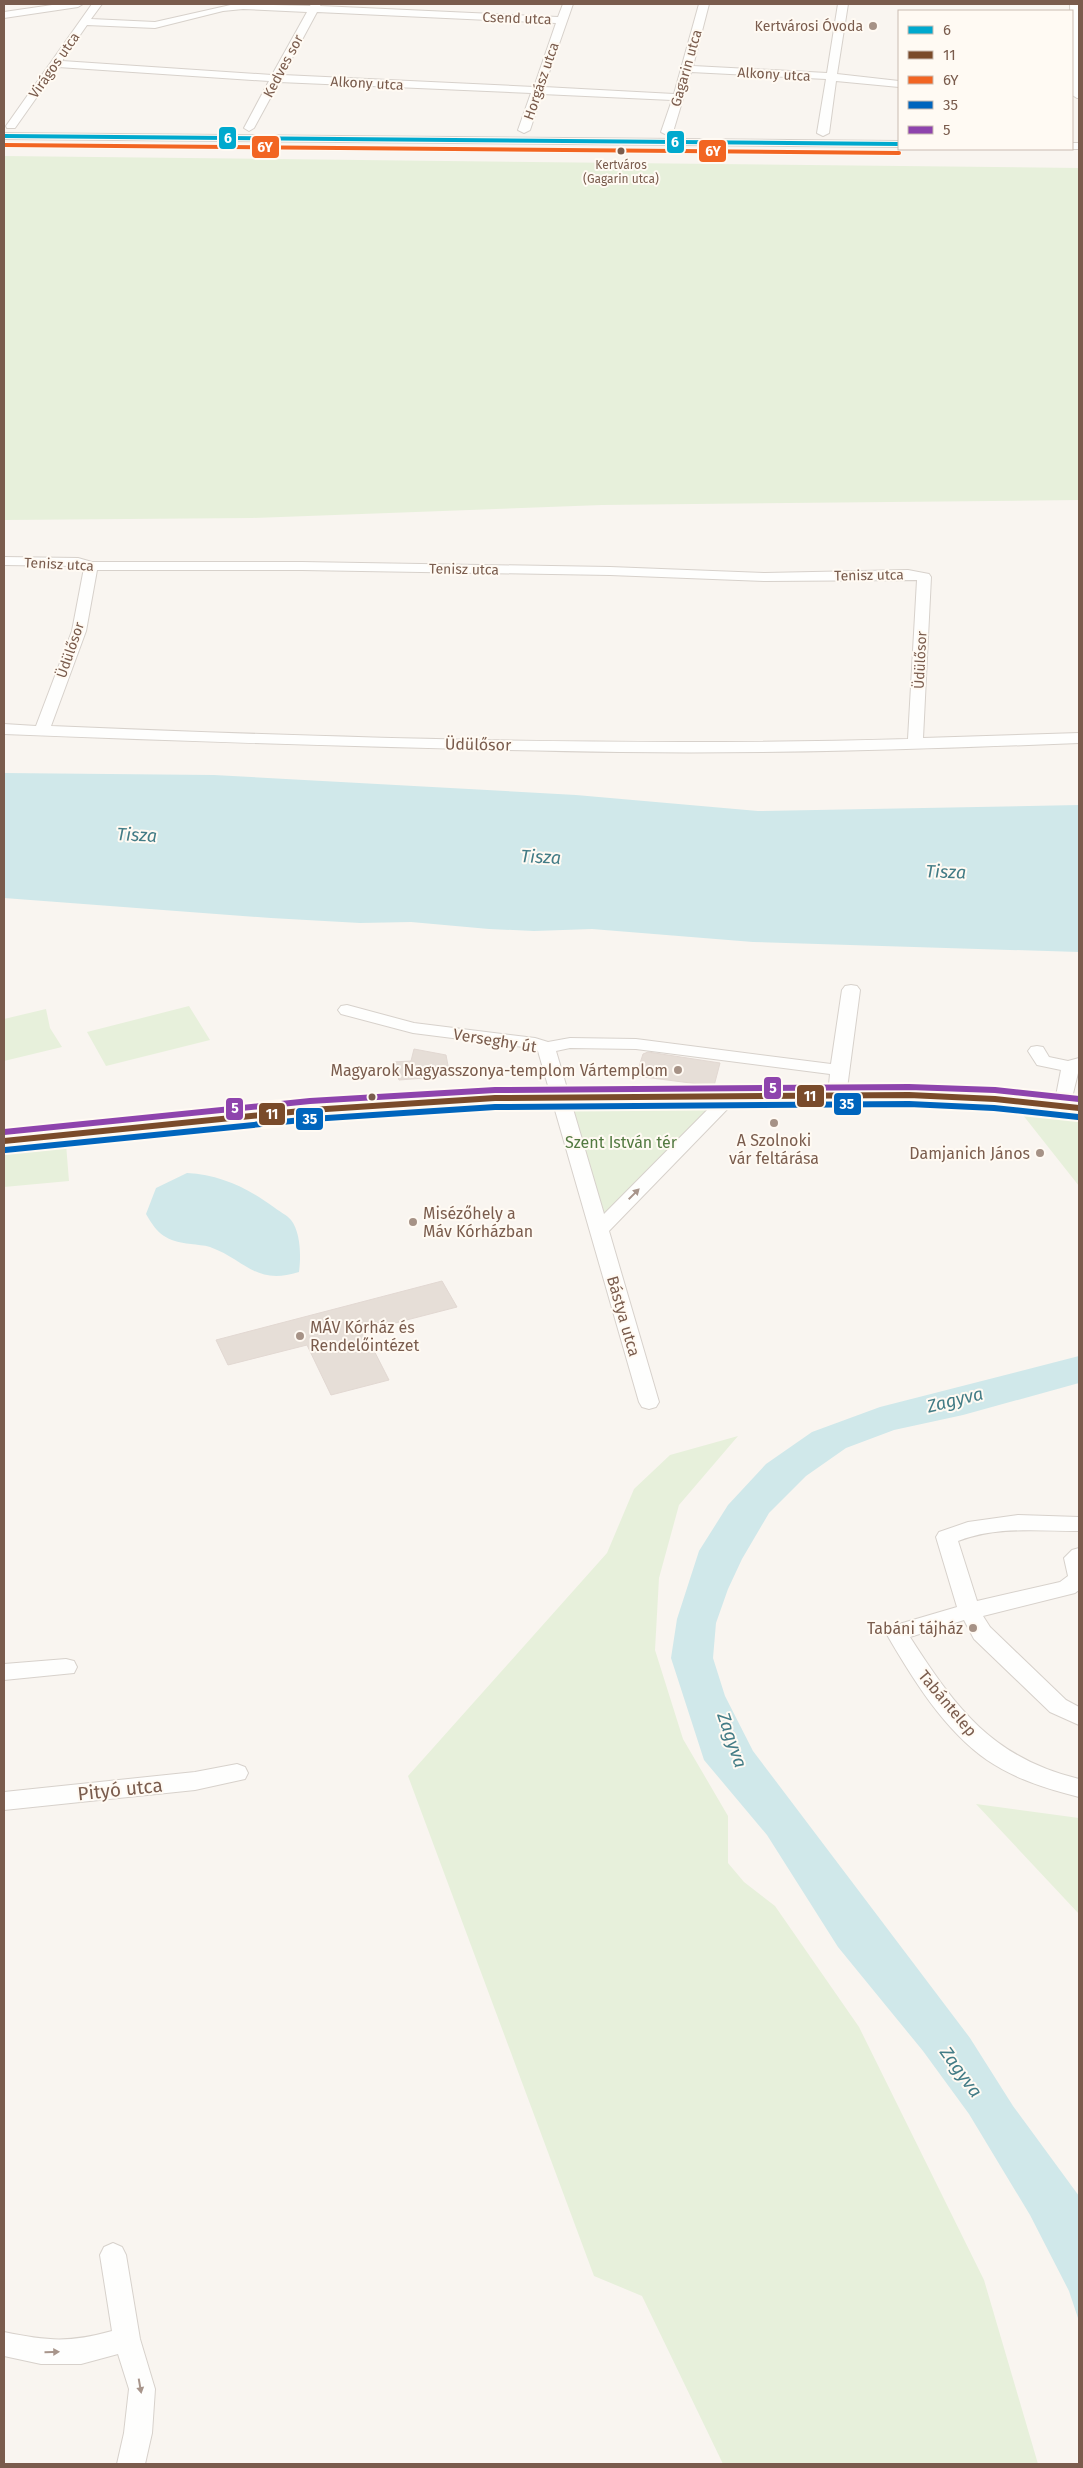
<svg xmlns="http://www.w3.org/2000/svg" width="1083" height="2468" viewBox="0 0 1083 2468" font-family="'Fira Sans',sans-serif">
<style>
.green{fill:#e7f0db}
.water{fill:#d0e8ea}
.building{fill:#e6ded7;stroke:#e2d8d2}
.lines{fill:none;stroke-linecap:round;stroke-linejoin:round}
.minor-casing{stroke:#d7d1cb;stroke-width:2}
.major-casing{stroke:#dad1cc;stroke-width:2}
.minor{fill:#fefefd;fill-rule:evenodd}
.major{fill:#f3eee8;fill-rule:evenodd}
.bus-1-casing{stroke:#fffaf3;stroke-width:6}
.bus-2-casing{stroke:#fffaf3;stroke-width:10}
.bus-3-casing{stroke:#fffaf3;stroke-width:6}
.bus-4-casing{stroke:#fffaf3;stroke-width:10}
.bus-5-casing{stroke:#fffaf3;stroke-width:10}
.bus-1{stroke:#00a9ce;stroke-width:4}
.bus-2{stroke:#7a4b2a;stroke-width:6}
.bus-3{stroke:#f26522;stroke-width:4}
.bus-4{stroke:#0065bd;stroke-width:6}
.bus-5{stroke:#8e44ad;stroke-width:6}
.oneway{fill:#a8958b}
.poi-dot{fill:#a69286;stroke:#fffaf3;stroke-width:2}
.bus-dot{fill:#7a5c4d;stroke:#fffaf3;stroke-width:2}
.labels{text-anchor:middle;stroke-width:4;stroke-linejoin:round;paint-order:stroke}
.far-bus-label{font-size:12px;fill:#7a5c4d;stroke:#fffaf3}
.far-street-label{font-size:14px;fill:#7a5c4d;stroke:#fffaf3}
.far-poi-label{font-size:14px;fill:#7a5c4d;stroke:#fffaf3;text-anchor:end}
.street-label{font-size:16px;fill:#7a5c4d;stroke:#fffaf3}
.poi-label{font-size:16px;fill:#7a5c4d;stroke:#fffaf3;text-anchor:end}
.park-label{font-size:16px;fill:#537a41;stroke:#fffaf3}
.water-label{font-size:18px;font-style:italic;fill:#437c86;stroke:#fffaf3}
.near-street-label{font-size:19px;fill:#7a5c4d;stroke:#fffaf3}
.line-badge{stroke:#fffaf3;stroke-width:2}
.badge-label{font-size:14px;text-anchor:middle;font-weight:bold;fill:#fff}
</style>
<rect width="100%" height="100%" fill="#f9f5f0"/>
<path class="green" d="M4,156L1079,168V500L602,505L252,518L4,520Z
M189,1006L210,1040L106,1066L87,1032Z
M46,1009L50,1028L62,1047L4,1061V1019Z
M731,1096L600,1229L561,1097Z
M1011,1100L1079,1108V1186Z
M66,1144L69,1181L4,1187V1150Z
M738,1436L679,1505L659,1578L655,1650L683,1739L728,1816V1863L744,1882L775,1906L859,2027L984,2280L1038,2464H723L642,2296L594,2276L408,1776L607,1553L634,1489L670,1455Z
M976,1804L1079,1818V1914Z"/>
<path class="water" d="M4,773L214,775L576,795L758,811L1079,805V952L753,942L592,929L534,931L489,929L411,922L360,923L271,918L4,898Z
M187,1173C221,1175 248,1188 275,1208C280,1212 287,1215 291,1220C301,1233 301,1257 299,1272C255,1286 246,1260 210,1247C204,1245 197,1245 191,1244C166,1241 158,1235 146,1214L156,1188Z
M1079,1356V1383L963,1415L894,1430L846,1448L806,1476L769,1513L742,1559L728,1589L716,1623L713,1658L725,1696L753,1751L970,2038L1013,2106L1079,2196V2321L1069,2291L1030,2215L969,2114L923,2051L838,1947L767,1835L704,1760L671,1658L677,1619L699,1551L728,1505L766,1464L812,1432L880,1407Z"/>
<path class="building" d="M414,1049L446,1055L450,1076L399,1080L393,1062L411,1061Z
M648,1052L720,1063L714,1086L636,1076L643,1054Z
M442,1281L457,1307L364,1331L389,1380L331,1395L307,1345L228,1365L216,1340Z"/>
<g class="lines">
<g class="minor-casing">
<path id="minor" d="M59,4H83L78,7L4,18V12Z
M92,4H102L91,19L155,22L235,4L310,6L311,4H321L320,6L558,17L563,4H573L544,87L674,94L699,4H709L693,66L827,73L838,4H848L837,74L899,81V87L836,81L829,133L823,136L817,133L826,79L691,72L673,132L667,135L661,132L672,100L542,94L530,130L524,133L518,130L531,93L279,82L254,128L249,131L244,128L269,81L58,67L15,128H7L6,126ZM243,9L307,12L272,75L62,61L87,25L155,28L223,11ZM317,12L556,23L534,87L283,75Z
M1070,4H1079V98H1077L1072,95Z
M4,133L899,141V147L4,139Z
M1072,143H1079V149H1070H1072Z
M4,557L78,558L92,562H302L610,567L765,573L908,570L929,574L931,577L923,738L1079,733V743C926,749 773,754 620,752C415,749 208,742 4,734V724L36,726L72,631L84,568L77,566L4,565ZM97,570H302L610,575L765,581L917,580L908,739C622,747 336,738 51,726L86,631Z
M851,985L857,986L860,990L846,1096L843,1100H831L828,1096L830,1074L636,1049L570,1048L556,1051L604,1214L725,1092H737L740,1096L609,1231L659,1402L656,1407L649,1409L642,1407L639,1402L538,1051L531,1048L413,1033L341,1014L338,1010L341,1006L347,1005L414,1023L535,1038L548,1042L570,1038L636,1039L831,1064L842,990L845,986Z
M1037,1046L1043,1047L1049,1057L1068,1061L1079,1058V1069L1069,1110H1057L1054,1106L1061,1070L1037,1065L1028,1051L1031,1047Z
M1018,1515L1079,1517V1531C1038,1531 997,1526 958,1541L977,1601L1060,1582L1068,1576L1064,1558L1072,1550L1079,1548V1590L1075,1593L983,1616L990,1627L1066,1700L1079,1707V1725L1050,1712L974,1639L964,1620L910,1637C956,1709 993,1758 1079,1779V1797C1047,1789 1015,1779 987,1760C944,1730 912,1678 886,1633L889,1627L957,1607L936,1537L939,1532L968,1522Z
M66,1659L74,1661L77,1667L74,1673L4,1680V1664Z
M237,1764L245,1767L248,1773L245,1779L195,1790L4,1810V1792L195,1772Z
M113,2243L122,2247L126,2255L140,2339L155,2389L152,2433L145,2464H117L124,2433L129,2389L118,2354L81,2364H41L4,2356V2332C48,2341 69,2343 112,2331L100,2255L104,2247Z"/>
</g>
<g class="major-casing">
<path id="major" d="M909,1088L995,1092L1079,1101V1115L995,1106L909,1102L495,1105L311,1117L4,1148V1134L260,1107L455,1093L576,1090Z"/>
</g>
<use href="#minor" class="minor"/>
<use href="#major" class="major"/>
<g class="bus-1-casing">
<path id="bus-1" d="M4,136L899,144"/>
</g>
<g class="bus-2-casing">
<path id="bus-2" d="M4,1141L311,1110L495,1098L909,1095L995,1099L1079,1108"/>
</g>
<g class="bus-3-casing">
<path id="bus-3" d="M4,145L899,153"/>
</g>
<g class="bus-4-casing">
<path id="bus-4" d="M5,1150L312,1119L495,1107L909,1104L994,1108L1078,1117"/>
</g>
<g class="bus-5-casing">
<path id="bus-5" d="M4,1132L310,1101L495,1090L909,1087L995,1090L1079,1099"/>
</g>
<use href="#bus-1" class="bus-1"/>
<use href="#bus-2" class="bus-2"/>
<use href="#bus-3" class="bus-3"/>
<use href="#bus-4" class="bus-4"/>
<use href="#bus-5" class="bus-5"/>
</g>
<defs><path id="oneway-solid" d="M-6-.8H1V-3.2L6.5 0L1 3.2V.8H-6Z" transform="scale(1.25)"/></defs>
<g class="oneway">
<use href="#oneway-solid" transform="translate(634 1194) rotate(-45)"/>
<use href="#oneway-solid" transform="translate(52 2352) rotate(-1)"/>
<use href="#oneway-solid" transform="translate(140 2386) rotate(80)"/>
</g>
<g class="poi-dot">
<circle cx="873" cy="26" r="5"/>
<circle cx="678" cy="1070" r="5"/>
<circle cx="774" cy="1123" r="5"/>
<circle cx="1040" cy="1153" r="5"/>
<circle cx="413" cy="1222" r="5"/>
<circle cx="300" cy="1336" r="5"/>
<circle cx="973" cy="1628" r="5"/>
</g>
<g class="bus-dot">
<circle cx="621" cy="151" r="4.5"/>
<circle cx="372" cy="1097" r="4.5"/>
</g>
<g class="labels">
<g class="far-bus-label">
<text x="621" y="169">Kertváros<tspan x="621" dy="14">(Gagarin utca)</tspan></text>
</g>
<g class="far-street-label">
<text transform="translate(517 18) rotate(2)" y="5">Csend utca</text>
<text transform="translate(54 65) rotate(-55)" y="5">Virágos utca</text>
<text transform="translate(283 66) rotate(-62)" y="5">Kedves sor</text>
<text transform="translate(686 68) rotate(-74)" y="5">Gagarin utca</text>
<text transform="translate(774 74) rotate(3)" y="5">Alkony utca</text>
<text transform="translate(541 81) rotate(-71)" y="5">Horgász utca</text>
<text transform="translate(367 83) rotate(3)" y="5">Alkony utca</text>
<text transform="translate(59 564) rotate(3)" y="5">Tenisz utca</text>
<text transform="translate(464 569) rotate(1)" y="5">Tenisz utca</text>
<text transform="translate(869 575) rotate(-1)" y="5">Tenisz utca</text>
<text transform="translate(70 650) rotate(-71)" y="5">Üdülősor</text>
<text transform="translate(920 660) rotate(-87)" y="5">Üdülősor</text>
</g>
<g class="far-poi-label">
<text x="863" y="31">Kertvárosi Óvoda</text>
</g>
<g class="street-label">
<text transform="translate(478 744) rotate(1)" y="6">Üdülősor</text>
<text transform="translate(495 1040) rotate(9)" y="6">Verseghy út</text>
<text transform="translate(624 1316) rotate(74)" y="6">Bástya utca</text>
<text transform="translate(948 1703) rotate(50)" y="6">Tabántelep</text>
</g>
<g class="poi-label">
<text x="668" y="1076">Magyarok Nagyasszonya-templom Vártemplom</text>
<text x="774" y="1146" text-anchor="middle">A Szolnoki<tspan x="774" dy="18">vár feltárása</tspan></text>
<text x="1030" y="1159">Damjanich János</text>
<text x="423" y="1219" text-anchor="start">Misézőhely a<tspan x="423" dy="18">Máv Kórházban</tspan></text>
<text x="310" y="1333" text-anchor="start">MÁV Kórház és<tspan x="310" dy="18">Rendelőintézet</tspan></text>
<text x="963" y="1634">Tabáni tájház</text>
</g>
<g class="park-label">
<text x="621" y="1148">Szent István tér</text>
</g>
<g class="water-label">
<text transform="translate(137 835) rotate(3)" y="6">Tisza</text>
<text transform="translate(541 857) rotate(3)" y="6">Tisza</text>
<text transform="translate(946 872) rotate(2)" y="6">Tisza</text>
<text transform="translate(955 1400) rotate(-14)" y="6">Zagyva</text>
<text transform="translate(732 1740) rotate(71)" y="6">Zagyva</text>
<text transform="translate(961 2072) rotate(54)" y="6">Zagyva</text>
</g>
<g class="near-street-label">
<text transform="translate(120 1789) rotate(-6)" y="7">Pityó utca</text>
</g>
</g>
<g class="line-badge">
<rect x="218" y="126" width="19" height="24" rx="5" fill="#00a9ce"/>
<rect x="666" y="130" width="19" height="24" rx="5" fill="#00a9ce"/>
<rect x="251" y="135" width="29" height="24" rx="5" fill="#f26522"/>
<rect x="698" y="139" width="29" height="24" rx="5" fill="#f26522"/>
<rect x="763" y="1076" width="19" height="24" rx="5" fill="#8e44ad"/>
<rect x="796" y="1084" width="29" height="24" rx="5" fill="#7a4b2a"/>
<rect x="833" y="1092" width="29" height="24" rx="5" fill="#0065bd"/>
<rect x="225" y="1097" width="19" height="24" rx="5" fill="#8e44ad"/>
<rect x="258" y="1102" width="28" height="24" rx="5" fill="#7a4b2a"/>
<rect x="295" y="1107" width="29" height="24" rx="5" fill="#0065bd"/>
</g>
<g class="badge-label">
<text x="228" y="143">6</text>
<text x="675" y="147">6</text>
<text x="265" y="152">6Y</text>
<text x="713" y="156">6Y</text>
<text x="773" y="1093">5</text>
<text x="810" y="1101">11</text>
<text x="847" y="1109">35</text>
<text x="235" y="1113">5</text>
<text x="272" y="1119">11</text>
<text x="310" y="1124">35</text>
</g>
<rect width="1083" height="2468" fill="none" stroke="#7a5c4d" stroke-width="10"/>
<rect x="898" y="10" width="175" height="140" fill="#fffaf3" stroke="#cabbb1"/>
<rect x="908" y="26" width="25" height="8" fill="#00a9ce" stroke="#cabbb1"/>
<text x="943" y="35" font-size="15" fill="#7a5c4d">6</text>
<rect x="908" y="51" width="25" height="8" fill="#7a4b2a" stroke="#cabbb1"/>
<text x="943" y="60" font-size="15" fill="#7a5c4d">11</text>
<rect x="908" y="76" width="25" height="8" fill="#f26522" stroke="#cabbb1"/>
<text x="943" y="85" font-size="15" fill="#7a5c4d">6Y</text>
<rect x="908" y="101" width="25" height="8" fill="#0065bd" stroke="#cabbb1"/>
<text x="943" y="110" font-size="15" fill="#7a5c4d">35</text>
<rect x="908" y="126" width="25" height="8" fill="#8e44ad" stroke="#cabbb1"/>
<text x="943" y="135" font-size="15" fill="#7a5c4d">5</text>
</svg>
